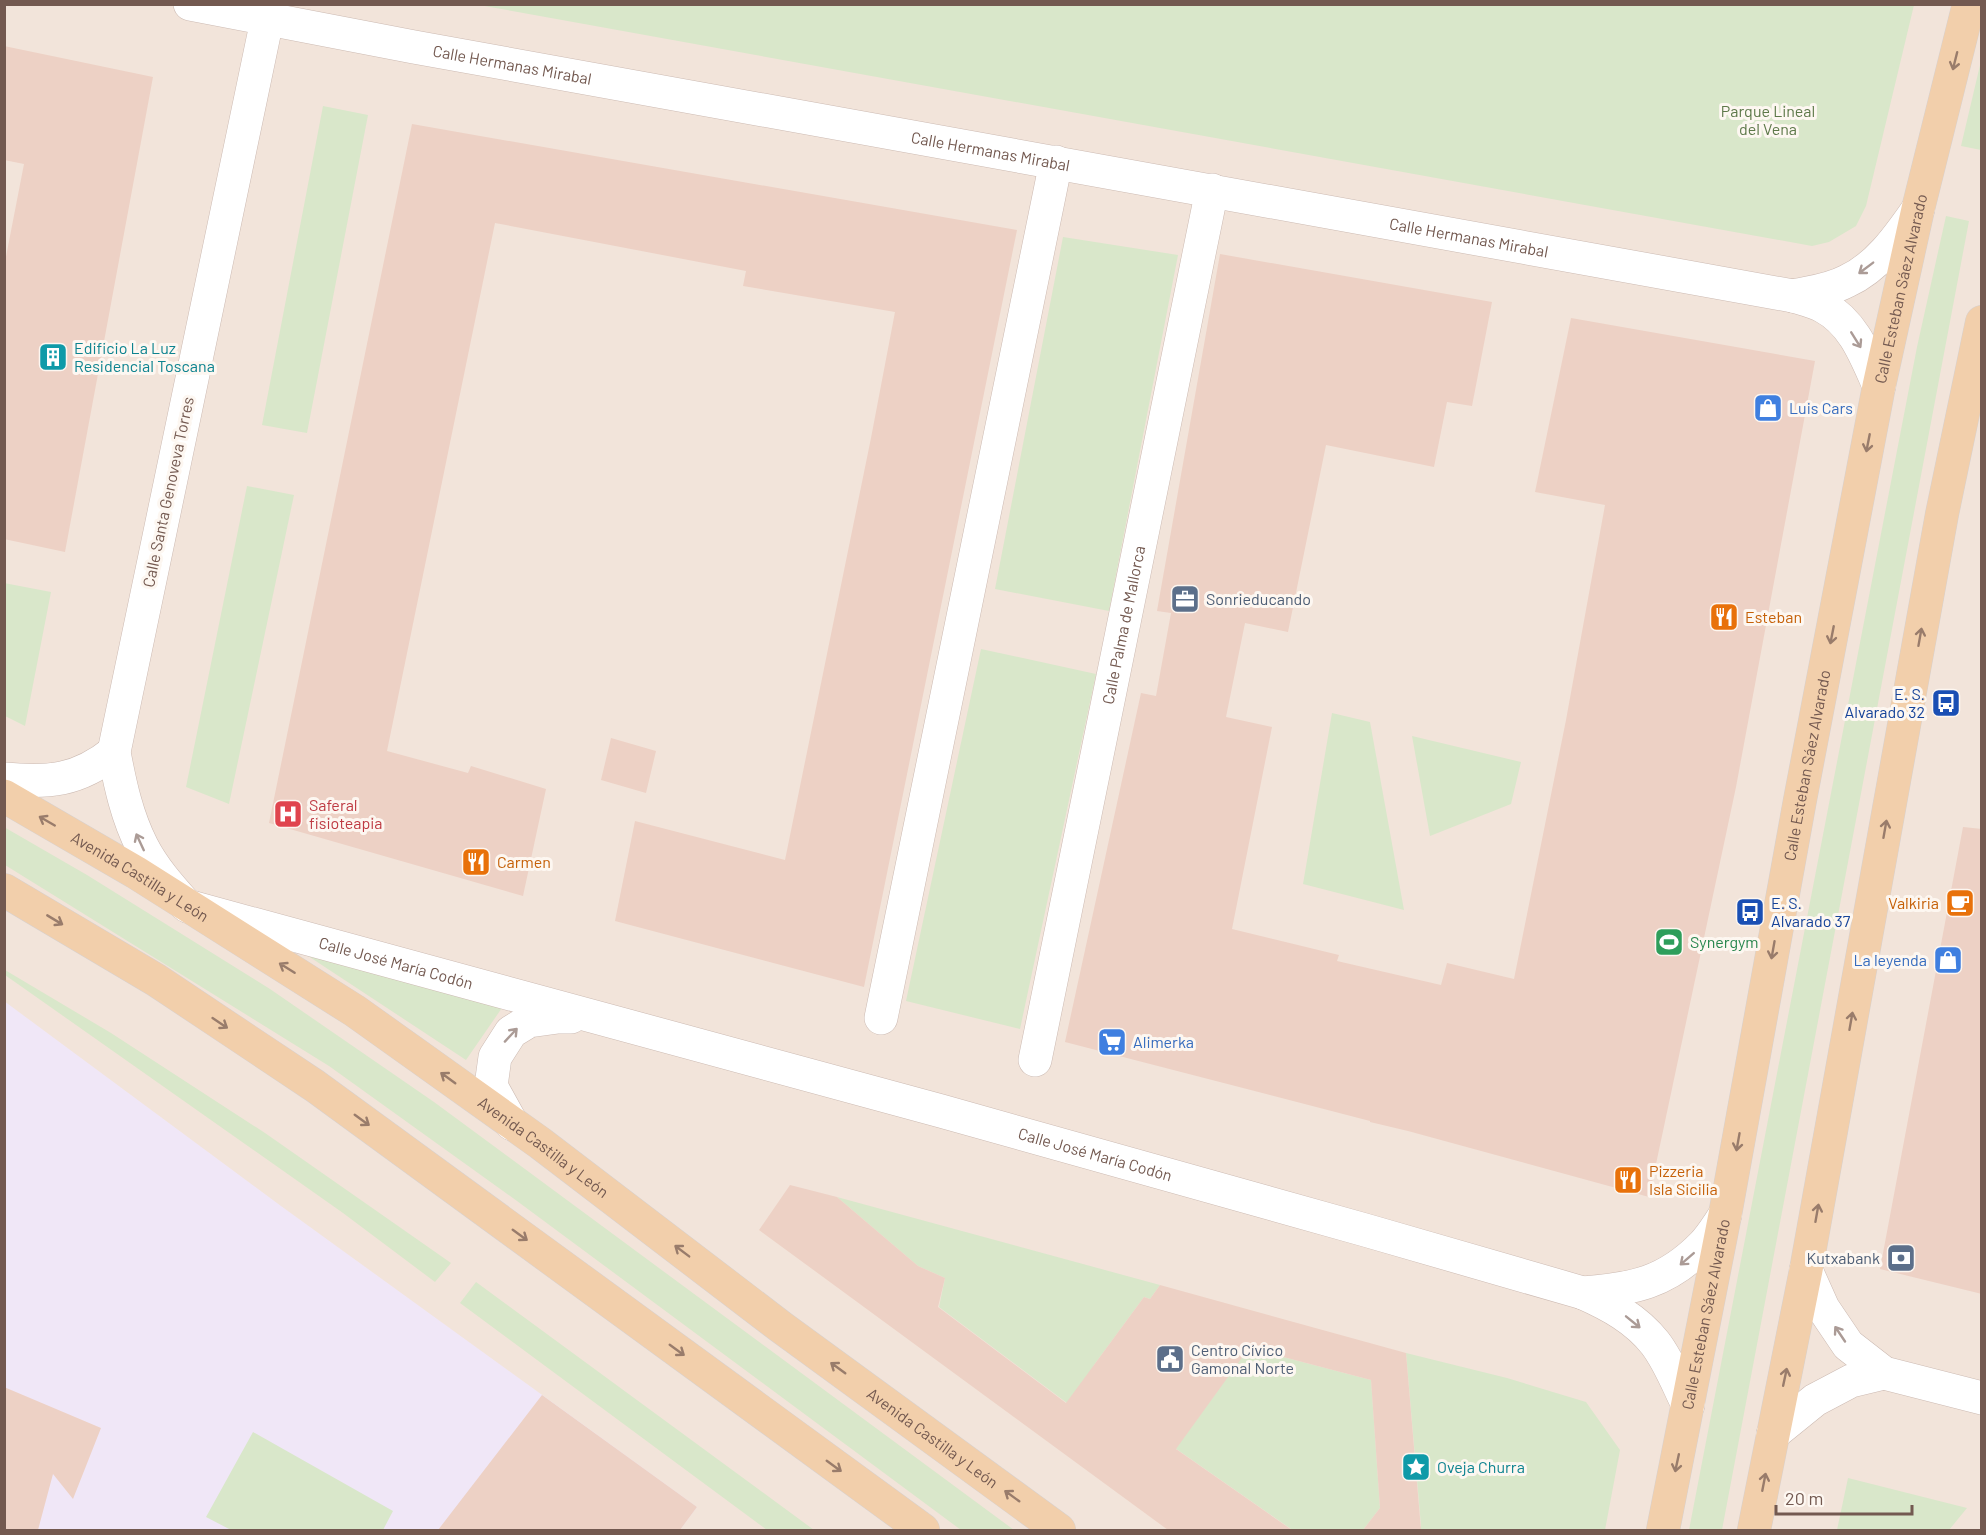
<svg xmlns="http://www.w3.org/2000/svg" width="1986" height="1535" viewBox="0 0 1986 1535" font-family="Barlow,sans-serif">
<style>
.residential{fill:#f2e4da}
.education{fill:#f0e7f7}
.green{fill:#d9e7ca}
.building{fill:#edd1c5}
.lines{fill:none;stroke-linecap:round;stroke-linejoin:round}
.minor-casing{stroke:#ccbab2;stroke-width:34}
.major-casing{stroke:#d8d1ce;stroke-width:34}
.minor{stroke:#fff;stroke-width:33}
.major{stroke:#f2cfab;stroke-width:33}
.oneway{stroke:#997c6b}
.oneway2{stroke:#ab9b96}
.labels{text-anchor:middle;stroke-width:6;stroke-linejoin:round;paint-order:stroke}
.street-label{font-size:16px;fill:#735950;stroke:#fdf7f1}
.park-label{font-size:16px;fill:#5d7849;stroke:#fdf7f1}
.culture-label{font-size:16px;fill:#0d838f;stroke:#fdf7f1;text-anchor:start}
.shop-label{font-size:16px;fill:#366cbe;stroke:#fdf7f1;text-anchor:start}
.service-label{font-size:16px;fill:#4e5e75;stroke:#fdf7f1;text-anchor:start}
.food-label{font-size:16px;fill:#c56008;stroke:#fdf7f1;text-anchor:start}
.transit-label{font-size:16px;fill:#164399;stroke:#fdf7f1;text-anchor:end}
.health-label{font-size:16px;fill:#be3a42;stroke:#fdf7f1;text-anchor:start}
.leisure-label{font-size:16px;fill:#27864d;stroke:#fdf7f1;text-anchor:start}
</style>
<rect width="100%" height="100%" fill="#fbf3eb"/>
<path class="residential" d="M5,5H1981V1530H5Z"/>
<path class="education" d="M4,1001L281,1206L697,1507L680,1530H5Z"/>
<path class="green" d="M479,5L1914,4V5L1866,206L1856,226L1829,242L1812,246Z
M1981,61V150L1961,146Z
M323,106L368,115L307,433L262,425Z
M1946,216L1969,221L1722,1530H1689L1917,347Z
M1063,237L1178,255L1109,611L995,589Z
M247,486L294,495L229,804L186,787Z
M4,583L51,592L25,726L5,716Z
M981,649L1096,674L1020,1029L906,1001Z
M1332,713L1370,722L1404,910L1303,884Z
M1412,736L1521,762L1511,804L1430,836Z
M4,827L87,875L270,989L434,1102L1014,1530H961L517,1201L329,1066L5,865Z
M296,948L504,1005L466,1060Z
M5,970L111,1033L265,1133L451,1263L435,1282L343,1213L5,975Z
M837,1197L1160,1285L1150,1299L1144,1297L1094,1365L1075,1409L939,1307L945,1278L918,1266Z
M476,1282L814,1530H767L460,1303Z
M1249,1348L1371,1380L1380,1508L1363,1530L1291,1529L1172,1446Z
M1406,1353L1507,1378L1586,1402L1620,1450L1605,1530H1417L1421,1526Z
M253,1432L393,1511L383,1530H231L206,1517Z
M1848,1478L1967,1508L1949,1530H1837Z"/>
<path class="building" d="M4,46L153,77L65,552L4,539V267L24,164L4,160Z
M412,124L1017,230L864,987L615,921L635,821L785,860L871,438L895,312L743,286L746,271L495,223L387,751L468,773L471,766L546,789L523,896L269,823Z
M1220,254L1492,302L1472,406L1447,402L1434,467L1326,445L1288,632L1245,623L1226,717L1272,727L1232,929L1339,955L1337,961L1441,985L1447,963L1514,979L1566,720L1605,505L1535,492L1571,318L1815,361L1736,787L1649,1197L1408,1131L1370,1122V1121L1065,1042L1141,693L1156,696L1171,613L1157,611Z
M611,738L656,751L646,793L601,780Z
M1963,827L1982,829V1294L1880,1269Z
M790,1185L837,1197L918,1266L945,1278L938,1307L1066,1403L1144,1297L1150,1299L1160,1285L1406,1353L1421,1530H1363L1380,1508L1371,1380L1249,1348L1176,1449L1292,1530H1168L759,1230Z
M4,1387L101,1428L73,1499L53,1474L38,1530H4Z
M542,1395L697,1507L680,1530H438Z"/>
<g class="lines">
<g class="minor-casing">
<g id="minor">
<path id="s1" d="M190,4L414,47L1793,296C1803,299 1815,302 1824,307C1854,323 1866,357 1879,386"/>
<path id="s2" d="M267,20L114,752C120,784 127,817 142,846C153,868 170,887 187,906L941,1111L1365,1230L1583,1293C1610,1305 1636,1319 1655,1343C1669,1361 1678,1385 1688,1405"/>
<path d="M1793,296C1812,292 1830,290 1847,281C1878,267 1899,236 1918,209"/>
<path d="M4,779C49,783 78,781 114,752"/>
<path d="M881,1018L1056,162"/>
<path id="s3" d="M1035,1060L1212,190"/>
<path d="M512,1124L491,1086L495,1057L511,1032L529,1021L558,1017H571"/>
<path d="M1806,1270L1823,1308L1848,1345L1884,1373L1982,1398"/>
<path d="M1583,1293C1633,1289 1666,1283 1703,1245C1711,1237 1718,1225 1725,1215"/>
<path d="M1773,1434L1815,1400L1851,1381L1884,1373"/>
</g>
</g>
<g class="major-casing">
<g id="major">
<path id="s4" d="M4,796L135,872L355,1011L540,1143L781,1327L1059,1530"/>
<path d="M4,890L156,980L315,1086L923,1530"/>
<path id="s5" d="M1663,1530L1725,1215L1800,800L1879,386L1918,209L1969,4"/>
<path d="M1754,1530L1806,1270L1942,514L1982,322"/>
</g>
</g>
<use href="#minor" class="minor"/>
<use href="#major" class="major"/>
</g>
<defs><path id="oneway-shaft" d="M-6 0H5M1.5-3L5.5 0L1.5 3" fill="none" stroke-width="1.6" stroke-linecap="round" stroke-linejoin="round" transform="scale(1.5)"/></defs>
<g class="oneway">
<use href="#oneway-shaft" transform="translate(1955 61) rotate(104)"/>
<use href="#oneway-shaft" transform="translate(1868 443) rotate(101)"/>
<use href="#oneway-shaft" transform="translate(1832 635) rotate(101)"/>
<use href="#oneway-shaft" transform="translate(1920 637) rotate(-80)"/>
<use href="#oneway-shaft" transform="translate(47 821) rotate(-150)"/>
<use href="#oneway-shaft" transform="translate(1885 829) rotate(-80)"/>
<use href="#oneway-shaft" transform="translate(55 920) rotate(31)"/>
<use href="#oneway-shaft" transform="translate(1773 950) rotate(100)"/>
<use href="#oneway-shaft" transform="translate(287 968) rotate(-148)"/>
<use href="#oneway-shaft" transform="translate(1851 1021) rotate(-80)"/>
<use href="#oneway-shaft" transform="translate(220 1023) rotate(34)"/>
<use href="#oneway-shaft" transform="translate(448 1078) rotate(-144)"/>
<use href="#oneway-shaft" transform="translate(362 1120) rotate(36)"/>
<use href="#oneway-shaft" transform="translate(1738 1142) rotate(100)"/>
<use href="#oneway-shaft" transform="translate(1817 1213) rotate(-80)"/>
<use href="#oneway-shaft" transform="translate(520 1235) rotate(36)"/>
<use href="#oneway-shaft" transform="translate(682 1251) rotate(-143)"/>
<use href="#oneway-shaft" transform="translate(677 1350) rotate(36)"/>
<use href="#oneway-shaft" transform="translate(838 1368) rotate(-144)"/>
<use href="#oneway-shaft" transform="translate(1785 1377) rotate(-78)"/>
<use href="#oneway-shaft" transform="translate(1677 1463) rotate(102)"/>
<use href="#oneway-shaft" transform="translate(834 1466) rotate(36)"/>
<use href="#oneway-shaft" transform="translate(1764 1482) rotate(-79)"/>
<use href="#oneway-shaft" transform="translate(1012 1496) rotate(-144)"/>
</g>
<g class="oneway2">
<use href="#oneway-shaft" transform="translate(1866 268) rotate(143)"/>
<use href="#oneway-shaft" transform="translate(1856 340) rotate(58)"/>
<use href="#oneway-shaft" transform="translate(140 842) rotate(-115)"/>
<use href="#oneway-shaft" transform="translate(511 1035) rotate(-47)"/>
<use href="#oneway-shaft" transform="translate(1687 1259) rotate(139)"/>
<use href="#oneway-shaft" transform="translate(1633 1322) rotate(39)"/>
<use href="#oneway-shaft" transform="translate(1840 1334) rotate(-124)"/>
</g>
<defs>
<g id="building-square" transform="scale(1.5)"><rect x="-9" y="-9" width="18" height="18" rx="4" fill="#0f9aa8" stroke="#fdf7f1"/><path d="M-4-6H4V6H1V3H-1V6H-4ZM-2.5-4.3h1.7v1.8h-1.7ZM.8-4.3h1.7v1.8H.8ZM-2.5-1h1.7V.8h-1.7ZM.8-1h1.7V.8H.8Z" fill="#fff"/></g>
<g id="shop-square" transform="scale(1.5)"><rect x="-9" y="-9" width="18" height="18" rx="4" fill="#3f7fe0" stroke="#fdf7f1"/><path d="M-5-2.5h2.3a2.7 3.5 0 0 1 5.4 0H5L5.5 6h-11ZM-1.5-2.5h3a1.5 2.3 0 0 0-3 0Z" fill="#fff"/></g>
<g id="office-square" transform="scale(1.5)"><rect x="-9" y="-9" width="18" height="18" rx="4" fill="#5c6f8a" stroke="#fdf7f1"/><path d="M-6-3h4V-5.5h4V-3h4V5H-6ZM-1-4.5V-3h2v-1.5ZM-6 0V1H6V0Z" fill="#fff"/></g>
<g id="restaurant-square" transform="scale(1.5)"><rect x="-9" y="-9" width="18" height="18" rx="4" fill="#e8710a" stroke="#fdf7f1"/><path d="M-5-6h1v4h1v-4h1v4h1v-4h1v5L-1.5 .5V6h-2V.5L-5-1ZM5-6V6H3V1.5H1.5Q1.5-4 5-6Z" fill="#fff"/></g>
<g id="bus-square" transform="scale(1.5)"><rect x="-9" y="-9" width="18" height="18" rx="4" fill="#1a4fb4" stroke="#fdf7f1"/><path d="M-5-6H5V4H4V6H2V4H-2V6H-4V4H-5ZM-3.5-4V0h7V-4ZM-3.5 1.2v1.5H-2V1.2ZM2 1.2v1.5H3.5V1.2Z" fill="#fff"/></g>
<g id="hospital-square" transform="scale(1.5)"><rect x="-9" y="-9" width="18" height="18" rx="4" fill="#e0444e" stroke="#fdf7f1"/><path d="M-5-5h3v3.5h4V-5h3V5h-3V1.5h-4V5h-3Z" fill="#fff"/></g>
<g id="cafe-square" transform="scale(1.5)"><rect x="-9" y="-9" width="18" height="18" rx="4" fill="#e8710a" stroke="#fdf7f1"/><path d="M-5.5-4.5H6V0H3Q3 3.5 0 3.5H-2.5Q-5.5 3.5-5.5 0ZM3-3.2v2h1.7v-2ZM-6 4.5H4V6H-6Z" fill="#fff"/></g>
<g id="stadium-square" transform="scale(1.5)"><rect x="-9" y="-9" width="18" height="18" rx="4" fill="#2e9e5b" stroke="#fdf7f1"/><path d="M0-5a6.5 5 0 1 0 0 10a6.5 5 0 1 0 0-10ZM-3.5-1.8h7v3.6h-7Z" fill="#fff"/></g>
<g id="supermarket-square" transform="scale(1.5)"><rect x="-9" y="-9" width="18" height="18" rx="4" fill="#3f7fe0" stroke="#fdf7f1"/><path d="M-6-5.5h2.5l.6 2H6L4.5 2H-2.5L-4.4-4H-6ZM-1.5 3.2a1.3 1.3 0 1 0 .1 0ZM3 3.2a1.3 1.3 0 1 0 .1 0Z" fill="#fff"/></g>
<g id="bank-square" transform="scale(1.5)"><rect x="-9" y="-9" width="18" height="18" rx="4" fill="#5c6f8a" stroke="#fdf7f1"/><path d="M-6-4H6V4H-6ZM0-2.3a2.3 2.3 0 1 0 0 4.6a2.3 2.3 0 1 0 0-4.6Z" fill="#fff"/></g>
<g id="civic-square" transform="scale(1.5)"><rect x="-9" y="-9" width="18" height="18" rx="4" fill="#5c6f8a" stroke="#fdf7f1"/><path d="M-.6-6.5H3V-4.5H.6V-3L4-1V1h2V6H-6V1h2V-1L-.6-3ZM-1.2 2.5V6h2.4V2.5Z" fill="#fff"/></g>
<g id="sight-square" transform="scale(1.5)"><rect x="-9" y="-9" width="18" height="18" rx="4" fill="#0f9aa8" stroke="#fdf7f1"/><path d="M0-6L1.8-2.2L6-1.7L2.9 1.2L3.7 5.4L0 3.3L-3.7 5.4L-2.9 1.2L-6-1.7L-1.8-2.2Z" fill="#fff"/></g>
</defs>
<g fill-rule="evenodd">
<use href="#building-square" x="53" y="357"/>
<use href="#shop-square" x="1768" y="408"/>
<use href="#office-square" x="1185" y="599"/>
<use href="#restaurant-square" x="1724" y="617"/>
<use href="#bus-square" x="1946" y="703"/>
<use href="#hospital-square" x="288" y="814"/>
<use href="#restaurant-square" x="476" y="862"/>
<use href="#cafe-square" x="1960" y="903"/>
<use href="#bus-square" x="1750" y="912"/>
<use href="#stadium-square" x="1669" y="942"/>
<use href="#shop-square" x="1948" y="960"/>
<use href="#supermarket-square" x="1112" y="1042"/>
<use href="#restaurant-square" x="1628" y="1180"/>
<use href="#bank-square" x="1901" y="1258"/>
<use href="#civic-square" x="1170" y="1359"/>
<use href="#sight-square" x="1416" y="1467"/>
</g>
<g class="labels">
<g class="street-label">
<text dy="6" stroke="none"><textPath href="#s1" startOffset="328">Calle Hermanas Mirabal</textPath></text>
<text dy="6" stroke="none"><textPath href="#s1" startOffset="814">Calle Hermanas Mirabal</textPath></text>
<text dy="6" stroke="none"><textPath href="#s1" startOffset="1300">Calle Hermanas Mirabal</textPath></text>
<text dy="6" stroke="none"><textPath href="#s5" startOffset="1264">Calle Esteban Sáez Alvarado</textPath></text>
<text transform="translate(168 492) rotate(-78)" y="6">Calle Santa Genoveva Torres</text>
<text dy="6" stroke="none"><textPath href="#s3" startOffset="444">Calle Palma de Mallorca</textPath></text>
<text dy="6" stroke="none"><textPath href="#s5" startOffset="778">Calle Esteban Sáez Alvarado</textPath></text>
<text dy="6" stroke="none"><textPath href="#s4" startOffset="158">Avenida Castilla y León</textPath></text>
<text dy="6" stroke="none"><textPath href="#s2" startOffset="1138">Calle José María Codón</textPath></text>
<text dy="6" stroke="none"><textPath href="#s4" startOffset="644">Avenida Castilla y León</textPath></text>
<text dy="6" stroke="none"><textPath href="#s2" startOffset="1863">Calle José María Codón</textPath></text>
<text dy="6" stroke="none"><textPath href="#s5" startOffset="220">Calle Esteban Sáez Alvarado</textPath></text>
<text dy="6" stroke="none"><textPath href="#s4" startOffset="1130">Avenida Castilla y León</textPath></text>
</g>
<g class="park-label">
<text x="1768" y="117">Parque Lineal<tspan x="1768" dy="18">del Vena</tspan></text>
</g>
<g class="culture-label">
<text x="74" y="354">Edificio La Luz<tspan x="74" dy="18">Residencial Toscana</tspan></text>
<text x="1437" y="1473">Oveja Churra</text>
</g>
<g class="shop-label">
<text x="1789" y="414">Luis Cars</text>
<text x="1927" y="966" text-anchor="end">La leyenda</text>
<text x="1133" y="1048">Alimerka</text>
</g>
<g class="service-label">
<text x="1206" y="605">Sonrieducando</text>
<text x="1880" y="1264" text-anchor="end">Kutxabank</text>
<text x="1191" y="1356">Centro Cívico<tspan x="1191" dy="18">Gamonal Norte</tspan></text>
</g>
<g class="food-label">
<text x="1745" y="623">Esteban</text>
<text x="497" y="868">Carmen</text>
<text x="1939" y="909" text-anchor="end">Valkiria</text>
<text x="1649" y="1177">Pizzeria<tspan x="1649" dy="18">Isla Sicilia</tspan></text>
</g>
<g class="transit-label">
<text x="1925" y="700">E. S.<tspan x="1925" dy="18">Alvarado 32</tspan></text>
<text x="1771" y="909" text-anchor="start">E. S.<tspan x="1771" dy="18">Alvarado 37</tspan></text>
</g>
<g class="health-label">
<text x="309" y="811">Saferal<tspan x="309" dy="18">fisioteapia</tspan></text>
</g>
<g class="leisure-label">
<text x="1690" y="948">Synergym</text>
</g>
</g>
<rect width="1986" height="1535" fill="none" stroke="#735950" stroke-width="12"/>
<path d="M1776 1505v9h136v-9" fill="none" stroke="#735950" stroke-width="3"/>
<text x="1785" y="1505" font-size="18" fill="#735950" stroke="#fdf7f1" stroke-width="4.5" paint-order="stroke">20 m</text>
</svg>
